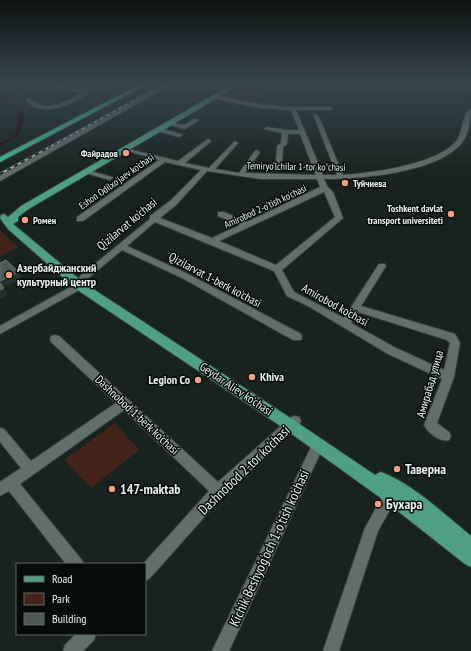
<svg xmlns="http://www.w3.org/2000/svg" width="471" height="651" viewBox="0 0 471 651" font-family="'PT Sans Narrow',sans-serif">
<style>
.green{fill:#422419}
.water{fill:#280200}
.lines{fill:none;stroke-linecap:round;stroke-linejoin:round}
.minor-casing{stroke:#363f3b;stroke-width:2}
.major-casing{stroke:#363f3b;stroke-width:2}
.highway-casing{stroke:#363f3b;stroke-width:2}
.minor{fill:#626f69;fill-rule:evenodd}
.major{fill:#4e9f85;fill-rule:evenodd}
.highway{fill:#41bf97;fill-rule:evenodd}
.rail-far1-casing{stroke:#939d99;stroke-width:2}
.rail-casing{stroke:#939d99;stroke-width:2.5}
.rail-far1{stroke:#070b09;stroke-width:1;stroke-dasharray:3.5;stroke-linecap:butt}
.rail{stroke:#070b09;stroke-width:1.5;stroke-dasharray:4;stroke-linecap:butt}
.shaded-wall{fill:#26312d}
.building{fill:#4f5a55;stroke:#67726d}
.poi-dot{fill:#f2a081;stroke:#070b09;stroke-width:1.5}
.labels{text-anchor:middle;stroke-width:3;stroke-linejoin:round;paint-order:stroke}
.far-poi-label{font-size:10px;font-weight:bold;fill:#e9f1ee;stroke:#070b09;text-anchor:end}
.far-street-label{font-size:10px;fill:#e9f1ee;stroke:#070b09}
.street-label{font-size:12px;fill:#e9f1ee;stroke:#070b09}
.poi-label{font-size:12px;font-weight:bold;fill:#e9f1ee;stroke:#070b09;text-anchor:start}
.near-poi-label{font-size:14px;font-weight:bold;fill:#e9f1ee;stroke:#070b09;text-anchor:start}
.near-street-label{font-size:14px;fill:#e9f1ee;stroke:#070b09}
</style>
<rect width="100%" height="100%" fill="#18231f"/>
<path class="green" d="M243,83H250L244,88L247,92L262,95L252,102L223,96Z
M0,230L18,247L0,257Z
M115,423L139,450L91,488L64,460Z"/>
<path class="water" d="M40,83H43L6,95L3,103L20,110L25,117L18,135L0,146V144L15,135C17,131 17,129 18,125C21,108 17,109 1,103L4,95Z"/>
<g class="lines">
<g class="minor-casing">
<path id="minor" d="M96,83H101L85,90L88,91V93C72,104 41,120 25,99L30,98C44,114 67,102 82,93L57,87L44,90L42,88L57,85L80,89Z
M169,83H174L0,181V176Z
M215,95L260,104L285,107H332V109L330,110H296L323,175H337L313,114L318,115L343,175C372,173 440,164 457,140C463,132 462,114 471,109C471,121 468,135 461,144C435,173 360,179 324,179L327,186L333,192L343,218L282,270L294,292L344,318L379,264H385L386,266L361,306L455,334L460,343L454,377L437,423L449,432L451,436L449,440C441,443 428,433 424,425L442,379L388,354L308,306L287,296L274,271L155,222L127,246L188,274L301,334L302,337L301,340H293L182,278L122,250L87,279L83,288L0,334V326L76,284L80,276L150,219V216L170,201L201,170L165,162L83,221H77V217L159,160L124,150V148L178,161L208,139L211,141L210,142L185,163L209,168L235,141L238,143L237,144L215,169L239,173L255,151L257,150L260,152L245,173L316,175L300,134H288L287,144L283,147L282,163L279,165L276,163L277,146L281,143L282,133L264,129L267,127L285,130H299L291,110L260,108L213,98L212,97ZM207,171L261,179H317L320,187L247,222L224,212H218V216L240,225L212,238L160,218L176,205ZM324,192L335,217L276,265L219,241ZM358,312L447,340L450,343L444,370L396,348L351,323Z
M194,119L199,120L185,129L167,124L170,122L184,125Z
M159,128L181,134L182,135L179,137L157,131L156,130Z
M87,170L112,177L113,178L110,180L85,173V171Z
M55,335L59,336L218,482L291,417L295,416L299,417L301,421L299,425L223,496L150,578L145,581V564H143L209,491L124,410L20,484L81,559L84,564H66L9,491L0,496V482L21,468L0,442V428L4,429L31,461L116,403L51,342L50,339L51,336Z
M318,439L322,441L324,445L229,651H212L314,441Z
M391,488L396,490L398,495L378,531L339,651H323L365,528L386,490Z
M76,634H96L94,640L83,651H63L65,645Z"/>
</g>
<g class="major-casing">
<path id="major" d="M234,83H240L209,103L27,210L18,217V221L13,224L84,283L292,419L375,475L381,472C413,484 444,514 471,536V567L465,564L385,501L282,427L76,289L8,229L0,218L1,215L4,214L8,217L21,206Z"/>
</g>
<g class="highway-casing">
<path id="highway" d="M143,83H150L0,162V157Z"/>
</g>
<use href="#minor" class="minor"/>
<use href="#major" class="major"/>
<use href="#highway" class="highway"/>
<g class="rail-far1-casing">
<path id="rail-far1" d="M48,148L166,83"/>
</g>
<g class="rail-casing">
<path id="rail" d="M0,174L50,147"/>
</g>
<use href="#rail-far1" class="rail-far1"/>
<use href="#rail" class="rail"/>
</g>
<path class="shaded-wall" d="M19,272L22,279L1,288L0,285V281Z
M4,288L8,295L0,299V290Z"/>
<path class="building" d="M6,260L19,272L0,281V263Z
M0,283L4,288L0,290Z"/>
<linearGradient id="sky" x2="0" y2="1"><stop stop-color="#0d1311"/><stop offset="0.48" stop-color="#37454d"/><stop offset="1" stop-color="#37454d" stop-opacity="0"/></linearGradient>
<rect width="471" height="174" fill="url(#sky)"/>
<g class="poi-dot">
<circle cx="126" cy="153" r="4"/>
<circle cx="345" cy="183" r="4"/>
<circle cx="451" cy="214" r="4"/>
<circle cx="25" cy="220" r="4"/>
<circle cx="9" cy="275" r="4"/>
<circle cx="252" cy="377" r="4"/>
<circle cx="198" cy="380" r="4"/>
<circle cx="397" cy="469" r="4"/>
<circle cx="112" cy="489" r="4"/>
<circle cx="378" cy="504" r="4"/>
</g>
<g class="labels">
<g class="far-poi-label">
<text x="118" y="157">Файрадов</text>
<text x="353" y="187" text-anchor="start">Туйчиева</text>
<text x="443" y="212">Toshkent davlat<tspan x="443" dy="12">transport universiteti</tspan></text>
<text x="33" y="224" text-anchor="start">Ромен</text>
</g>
<g class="far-street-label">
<text transform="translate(296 166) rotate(1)" y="4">Temiryo‘lchilar 1-tor koʻchasi</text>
<text transform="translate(116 181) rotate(-35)" y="4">Eshon Odilxo'jaev ko'chasi</text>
<text transform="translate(265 206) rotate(-25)" y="4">Amirobod 2-o'tish ko'chasi</text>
</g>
<g class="street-label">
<text transform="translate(127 224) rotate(-40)" y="4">Qizilarvat ko'chasi</text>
<text transform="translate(215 280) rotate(28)" y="4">Qizilarvat 1-berk ko'chasi</text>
<text transform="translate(335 305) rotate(29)" y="4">Amirobod ko'chasi</text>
<text transform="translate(430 384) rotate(-74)" y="4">Амирабад улица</text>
<text transform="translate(236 389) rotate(34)" y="4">Geydar Aliev ko'chasi</text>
<text transform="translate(137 415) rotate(43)" y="4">Dashnobod 1-berk ko'chasi</text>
</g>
<g class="poi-label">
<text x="17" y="272">Азербайджанский<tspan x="17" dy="14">культурный центр</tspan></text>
<text x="260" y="381">Khiva</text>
<text x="190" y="384" text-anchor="end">Legion Co</text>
</g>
<g class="near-poi-label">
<text x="405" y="474">Таверна</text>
<text x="120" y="494">147-maktab</text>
<text x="386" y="509">Бухара</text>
</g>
<g class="near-street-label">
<text transform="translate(244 470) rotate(-44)" y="5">Dashnobod 2-tor ko'chasi</text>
<text transform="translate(269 548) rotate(-65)" y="5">Kichik Beshyo'g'och 1-o'tish ko'chasi</text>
</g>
</g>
<rect x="16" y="563" width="130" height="72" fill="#070b09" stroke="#616765"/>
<rect x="24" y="576" width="20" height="6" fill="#4e9f85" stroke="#616765"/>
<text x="52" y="583" font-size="12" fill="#e9f1ee">Road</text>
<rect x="24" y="593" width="20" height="12" fill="#422419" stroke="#616765"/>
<text x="52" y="603" font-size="12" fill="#e9f1ee">Park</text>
<rect x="24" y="613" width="20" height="12" fill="#4f5a55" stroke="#616765"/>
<text x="52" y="623" font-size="12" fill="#e9f1ee">Building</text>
</svg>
